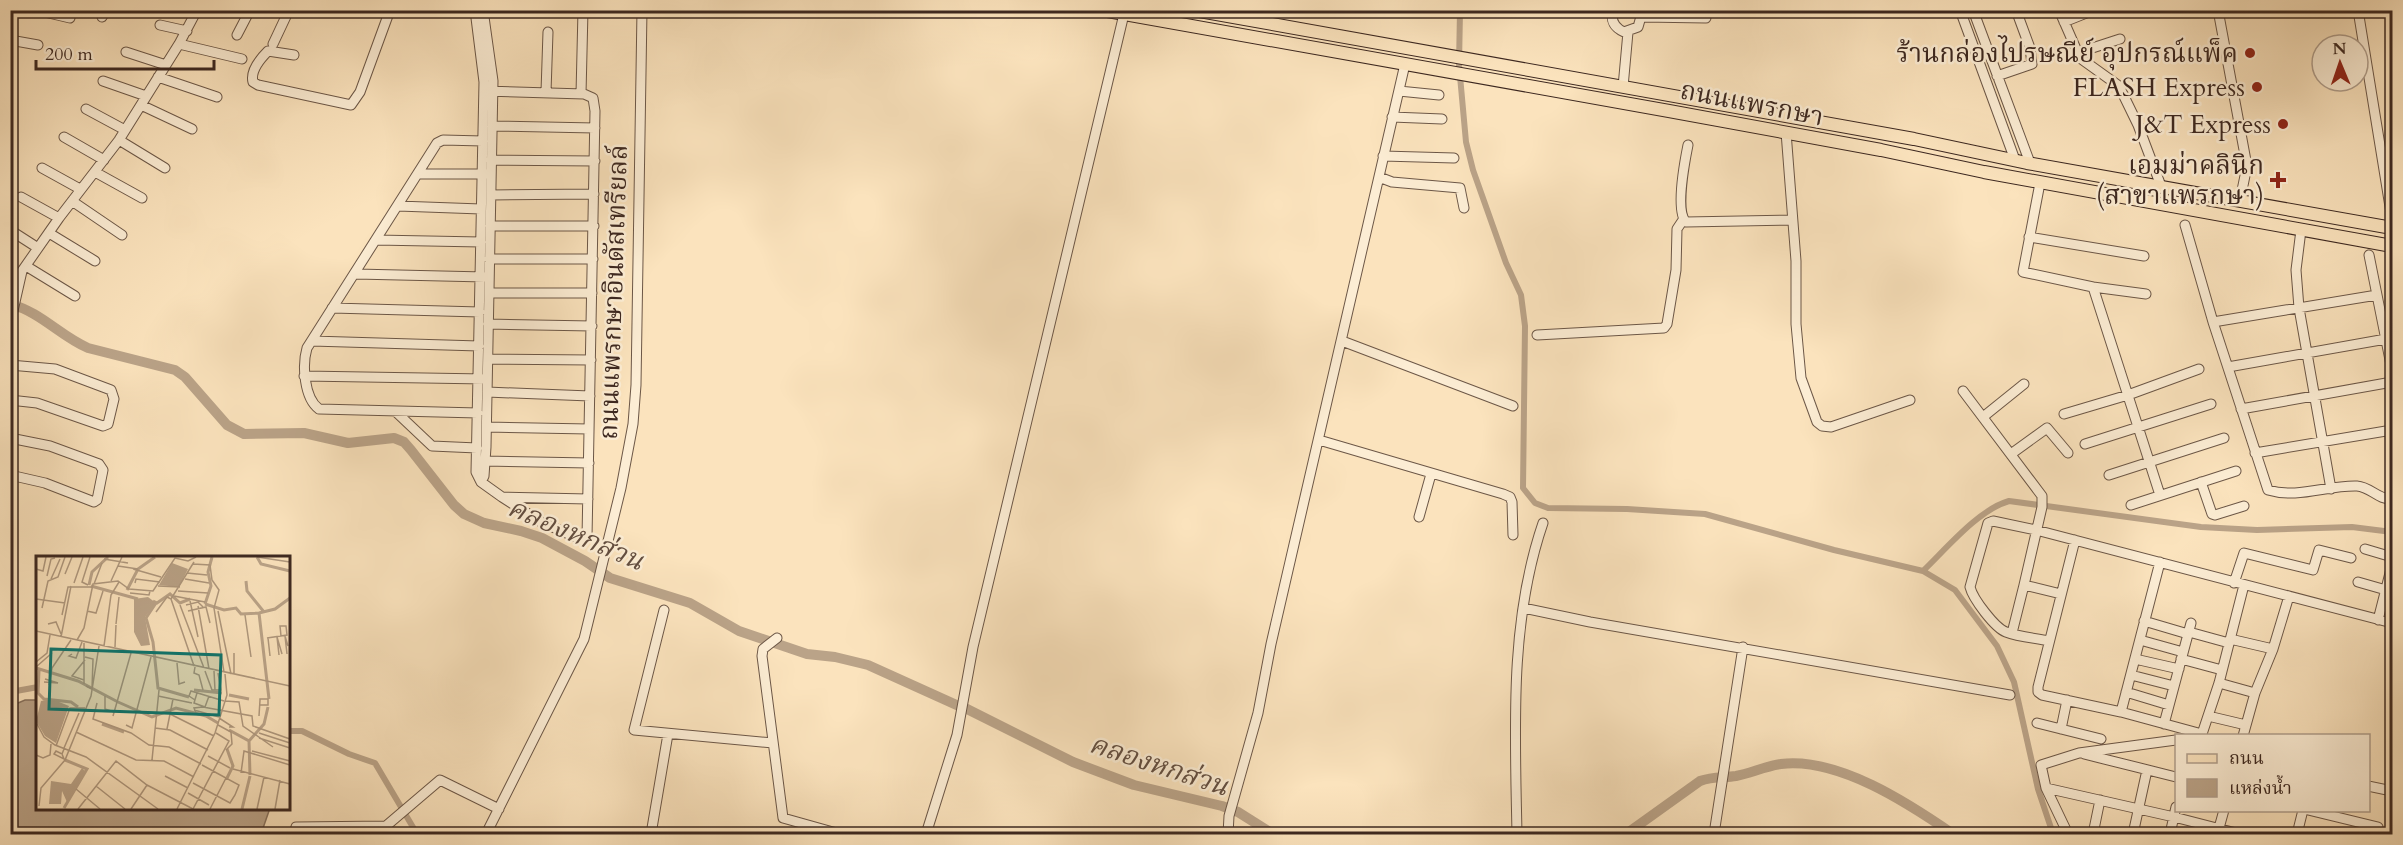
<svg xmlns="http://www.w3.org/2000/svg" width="2403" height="845" viewBox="0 0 2403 845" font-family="Cardo,'Noto Serif Thai',serif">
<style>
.water{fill:#baa388;stroke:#88725e;stroke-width:1.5}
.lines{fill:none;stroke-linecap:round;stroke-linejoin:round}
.canal{stroke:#baa388;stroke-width:6}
.river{stroke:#baa388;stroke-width:10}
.minor-casing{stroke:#6c5747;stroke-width:11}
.major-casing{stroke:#3d2820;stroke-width:14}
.minor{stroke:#fcedd4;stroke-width:9}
.major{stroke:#fbe3bd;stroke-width:12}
.poi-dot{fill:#8f2418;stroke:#fcedd4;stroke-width:2}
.labels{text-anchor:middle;stroke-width:5;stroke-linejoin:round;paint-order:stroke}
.poi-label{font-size:26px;fill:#3d2820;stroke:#fcedd4;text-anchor:end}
.street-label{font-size:26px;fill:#3d2820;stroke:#fcedd4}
.water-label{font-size:27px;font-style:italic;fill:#624d3f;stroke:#fcedd4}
.inset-river{fill:none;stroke:#baa388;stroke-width:3}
.inset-road{fill:none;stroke:#af987e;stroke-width:1.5}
.view{fill:#0f766e;fill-opacity:0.15;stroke:#0f766e;stroke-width:3}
.inset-edge{fill:none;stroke:#3d2820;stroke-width:3}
</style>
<rect width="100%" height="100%" fill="#fbe3bd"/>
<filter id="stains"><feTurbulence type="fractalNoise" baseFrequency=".00333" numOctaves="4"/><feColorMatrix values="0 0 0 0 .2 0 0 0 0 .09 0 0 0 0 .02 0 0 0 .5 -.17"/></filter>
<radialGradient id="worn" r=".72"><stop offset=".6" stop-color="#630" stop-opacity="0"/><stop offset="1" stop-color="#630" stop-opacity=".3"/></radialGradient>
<path class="water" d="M25,700H37L38,808H270L261,834H11V706Z"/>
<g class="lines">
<path class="canal" d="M1460,10L1459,65L1466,142L1473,170L1506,263L1521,295L1525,326L1523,488L1535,503L1548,508L1627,509L1705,514L1834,550L1923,571L1955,590L1997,646L2014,682L2038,789L2053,834
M1923,571C1946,549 1978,510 2009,501L2201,527L2257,530L2352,527L2392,532
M10,696L16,691L38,687
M288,731H302L349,754L375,763L417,834"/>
<path class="river" d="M10,304C41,312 60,336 88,348L175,370L185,377L227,425L244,434L304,433L348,443L394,438L404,442L411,450L454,505L464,514L484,523L521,531L542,538L585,561L610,578L690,603L739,631L807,654L835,657L868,665L961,707
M965,708L1073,762L1134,785L1222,806L1238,812L1273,834
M1626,834L1700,781C1713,776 1724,778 1736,776C1751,773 1766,766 1781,764C1838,757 1908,803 1953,834"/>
<g class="minor-casing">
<path id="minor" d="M36,10L70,18
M475,10L484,82L476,472L481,482L502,497L588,499
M1613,10C1610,21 1615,28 1624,32L1638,27L1642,13
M1960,10L2015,160
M1973,10L2030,163
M2059,10L2080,58L2119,86L2138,125L2161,186
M2218,10L2247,166L2240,200
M2358,10L2392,219
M102,17L106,10
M1643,17L1706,18
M2064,22L2094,10
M160,25L187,31
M237,35L250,10
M10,40L38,45
M179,44L242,59
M273,44L289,10
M126,52L166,65
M2077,53L2120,39
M294,55L268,51C260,59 250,71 253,82L258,85L351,105L360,92L390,10
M1997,76L2032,64L2030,48L2016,10
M158,77L217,97
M103,81L146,96
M1623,87L1628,32
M484,91L584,94L593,98L595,111L587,538L582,540L541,522L502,497
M1399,91L1439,95
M546,92L548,32
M581,94L583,10
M141,105L192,129
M86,109L125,130
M1392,117L1442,119
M492,126L595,128
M1786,132L1796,261V324L1801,378L1817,422L1822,426L1831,427L1910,400
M64,137L104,160
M119,140L165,168
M1688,145C1685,160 1675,211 1686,222L1791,220
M1383,156L1454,158
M491,160L595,161
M42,168L80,189
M95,172L142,198
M419,174H488
M1379,177L1392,182L1460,188L1464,208
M2040,183L2023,272L2093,287L2160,495
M491,195L594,194
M21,197L59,218
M72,201L122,235
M398,206L481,209
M2185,225L2213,322L2268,490C2298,499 2327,485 2357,486C2371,487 2378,500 2392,499
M490,226H594
M10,230L38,248
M2301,230L2296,270L2299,308L2331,489
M49,233L95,261
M2029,237L2144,256
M376,240L481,242
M2369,255L2392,370
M489,259H593
M26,266L75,296
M356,274L485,277
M2093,287L2146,294
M489,293H592
M332,308L480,312
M2213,322L2377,295
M10,324L22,271L59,218L119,140L179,44L197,10
M488,324L592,326
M1537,335L1664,328L1667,324L1676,270L1677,229L1683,220
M312,341L479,346
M1342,341L1513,406
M488,359L591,360
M10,365L55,369L111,390L114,399L108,424L103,426L37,403L10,400
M2228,367L2386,339
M304,376L485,379
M1963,391L2042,496V507L2024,585L2061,594
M487,392L590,396
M2241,409L2392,382
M395,411L432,446L477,448
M478,413L319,409C304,398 302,365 307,348L437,143L443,140L483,141
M2064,414L2128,395L2199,369
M1983,417L2024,384
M487,427L589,429
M10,438L50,446L99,464L103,470L97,500L94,502L45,483L10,475
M1319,440L1503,494L1510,497L1512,502L1513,535
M2085,444L2211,404
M2255,453L2392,430
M2011,454L2047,428L2068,453
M485,461L589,463
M2109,475L2224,438
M481,482L484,476L486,447L493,81L483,10
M2201,482L2212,514L2215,515L2244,506
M2131,505L2236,471
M10,512H11
M1419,517L1431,474
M2075,540L2038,687V692L2042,695L2121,712L2202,734L2219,683L2244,585
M2365,549L2392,557
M2358,582L2386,590
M2234,583L2244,553L2313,570L2319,550L2351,558
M1523,608L1590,622L2010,695
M664,610L634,730L773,743
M2378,620L2392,565
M2144,621L2188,634
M2189,632L2229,643
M2012,633L2024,585
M777,638L763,649L762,656L783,818L840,834
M2230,639L2273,649
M2140,640L2183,652
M2049,641C2035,638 2019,637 2006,632C1995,628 1973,599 1970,587L1988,523L1993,521L2036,530L2392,623
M2135,659L2179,669
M2181,659L2222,670
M2131,675L2174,686
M2219,683L2255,693
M2126,692L2169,705
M2121,712L2160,562
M2208,716L2246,725
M2037,723L2101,739
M2164,724L2191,623
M2061,729L2067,700
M2243,736L2255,693L2273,649L2289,596
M2084,754L2176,777
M2368,786L2392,791
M2046,788L2174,817L2240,834
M2308,810L2378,827L2376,834
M2219,828L2224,810
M294,834L296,827L386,826L440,780L499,809
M486,834L584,639L621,488L633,424L636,385L642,10
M651,834L668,734
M926,834L957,735L973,647L1124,14
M1228,834L1229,816L1258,713L1271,644L1405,64
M1517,834C1515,731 1509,622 1543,523
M1714,834L1743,647
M2068,834L2046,788L2041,765L2079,753L2176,740
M2093,834L2100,800
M2133,834L2147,770
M2170,834L2176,807
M2297,834L2303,810"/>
</g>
<g class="major-casing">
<path id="major" d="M1102,10L1669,111L1881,150L1984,172L2392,246
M1194,10L1914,139L2027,163L2392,228"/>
</g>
<use href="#minor" class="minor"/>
<use href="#major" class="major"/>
</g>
<g class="poi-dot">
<circle cx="2250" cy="53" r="6"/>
<circle cx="2257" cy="87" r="6"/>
<circle cx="2283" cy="124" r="6"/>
<path d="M2275 171h6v6h6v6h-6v6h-6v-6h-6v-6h6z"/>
</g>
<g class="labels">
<g class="poi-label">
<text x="2238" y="62">ร้านกล่องไปรษณีย์ อุปกรณ์แพ็ค</text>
<text x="2245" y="96">FLASH Express</text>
<text x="2271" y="133">J&amp;T Express</text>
<text x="2264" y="174">เอมม่าคลินิก<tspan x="2264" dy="30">(สาขาแพรกษา)</tspan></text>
</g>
<g class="street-label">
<text transform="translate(1752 103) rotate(11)" y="9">ถนนแพรกษา</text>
<text transform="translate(613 292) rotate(-88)" y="9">ถนนแพรกษาอินดัสเทรียลล์</text>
</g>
<g class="water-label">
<text transform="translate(576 534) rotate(23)" y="9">คลองหกส่วน</text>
<text transform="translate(1159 765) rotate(18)" y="9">คลองหกส่วน</text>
</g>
</g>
<g transform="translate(36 556)">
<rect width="254" height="254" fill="#fbe3bd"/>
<path d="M136,7L152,13L143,31L123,29ZM112,41L120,47L109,61L114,89L105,90L98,76V43ZM16,143L33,150L20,187L9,180L0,165L5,145ZM46,212L49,215L31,246L26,235L25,248H13L15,225L35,228Z" fill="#baa388"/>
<path class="inset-river" d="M221,1L225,8L254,15M210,25L211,35L228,56M53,29L56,16L72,1M55,30L102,43M91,34L102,13L119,1M117,45L121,47L134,38L144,47L154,43M120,47L110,62L117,86L122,132L153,141M169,48L188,54L200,52L205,58L223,57L239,53L254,42M169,48L175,30L172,16L176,1M223,57L233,143M0,112L42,125L82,146M3,114L2,137L8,143L35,146L42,151M158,134L186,137M193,139L213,143M82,146L116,161L140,152L170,160L182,167M66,168L88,176M193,174L213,185L214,219M213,185L228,168L232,151M191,222L197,210L191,193M28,252L51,213L29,204M206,253L214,220"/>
<path class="inset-road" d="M221,1L254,6M68,3L92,7M157,8L174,9L176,24L183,34L178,52L188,116M82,10L102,13M0,13L7,15L10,1M97,13L125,21M151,17L171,19M29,18L36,1M11,20L15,3L19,2M15,23L24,3M149,23L173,27M75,25L86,1M38,27L47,1M99,27L100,23L124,26M58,28L66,7M52,29L46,26L54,1M122,30L144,31M142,35L172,37M94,37L113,39L114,35M138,40L169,46M0,43L29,47M135,43L158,110M154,45L162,81M144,49L168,112M150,49L162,46L167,51M162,50L173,113M6,52L12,25L22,21L29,1M51,55L60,57L67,35M152,55L170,51L174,67M182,55L195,118M120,56L131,41L135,43L158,6M26,59L32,31H56M209,59L215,101M12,68L20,66L25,78M80,68L83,41M0,75L254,130M25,81L35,30M231,82L251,79L250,70H244L245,80M232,82L234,100M41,84L48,72L57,28L82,25L93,33L117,35L139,2L152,5L160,1M68,90L75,39L83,26M79,91L80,69M198,97V118M36,98L33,100L40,102L46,86M251,98L249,80L252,90M243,99L241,81L246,98M49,101L57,103L56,133L50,130M0,106L11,97L14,79M141,107L143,128L149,126M0,111L16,97M159,111L158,117L163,119L167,134M169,115L176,134H185L182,117M178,115L179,134M48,124L36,120L49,104M8,126L22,127L9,123M48,128V87M13,129L16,112L35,84M161,137L158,147L169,151L173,140M69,140V153L78,156M122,140L156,147M159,144L153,140L155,135L188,145M189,145L203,146L207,170L237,191M61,147L57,163L95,177L113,189L133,191L165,208M158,154L183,161M160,157L158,152L167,151L216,160L217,170L254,183M134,158L178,180M77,160L95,97M223,160L224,144V143H232V149H224M183,162L197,171H193M0,166L8,181L19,189L50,201L122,253M90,169L96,172L115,101M182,169L195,176L196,188L190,194M119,172L134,174L172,194M131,173L137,143M40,176L100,204L128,205L158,221M223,177L254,187M223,182L254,192M20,190L34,152H49M28,192L43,157M216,195L254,205M26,198L28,203L18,198L20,195L26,198L28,193M0,199L7,202L14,199L15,188M172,200L194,212M116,204L123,134M197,213L254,228M205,217L208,195L254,209M129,220L152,232M157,227L194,247L199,239L203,229L166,209M60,230L89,253M40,233L64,253M152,237L173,249M3,250L5,232L29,204L55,140L63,90M42,253L80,205L111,229L157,253L193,185L180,177M95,253L111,229M141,253L179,177L191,139L189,118M174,253L190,222M221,253L228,221M239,253L244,224"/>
<path class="view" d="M15,93L185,99L183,159L13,153Z"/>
<rect width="254" height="254" class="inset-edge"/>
</g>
<rect width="2403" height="845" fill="none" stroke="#fbe3bd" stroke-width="36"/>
<rect x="12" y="12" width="2379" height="821" fill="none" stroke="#3d2820" stroke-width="3"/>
<rect x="18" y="18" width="2367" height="809" fill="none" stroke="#3d2820" stroke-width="1.5"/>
<rect x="2175" y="734" width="195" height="78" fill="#fcedd4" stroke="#b09e8c" stroke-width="1.5"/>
<rect x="2187" y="754" width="30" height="9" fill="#fbe3bd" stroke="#b09e8c" stroke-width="1.5"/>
<text x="2229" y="764" font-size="18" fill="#3d2820">ถนน</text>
<rect x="2187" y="779" width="30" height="18" fill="#baa388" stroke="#b09e8c" stroke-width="1.5"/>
<text x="2229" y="794" font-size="18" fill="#3d2820">แหล่งน้ำ</text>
<g transform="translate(2340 63) rotate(358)"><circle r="28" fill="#fcedd4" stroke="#b09e8c" stroke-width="1.5"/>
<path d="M0-4.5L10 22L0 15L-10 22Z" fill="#8f2418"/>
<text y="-9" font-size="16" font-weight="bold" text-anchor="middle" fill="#3d2820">N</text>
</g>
<path d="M36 60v9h178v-9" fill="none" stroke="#3d2820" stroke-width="3"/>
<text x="45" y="60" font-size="18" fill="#3d2820" stroke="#fcedd4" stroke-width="4.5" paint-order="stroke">200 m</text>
<rect width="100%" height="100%" filter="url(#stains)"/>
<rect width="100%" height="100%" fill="url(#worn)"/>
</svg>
